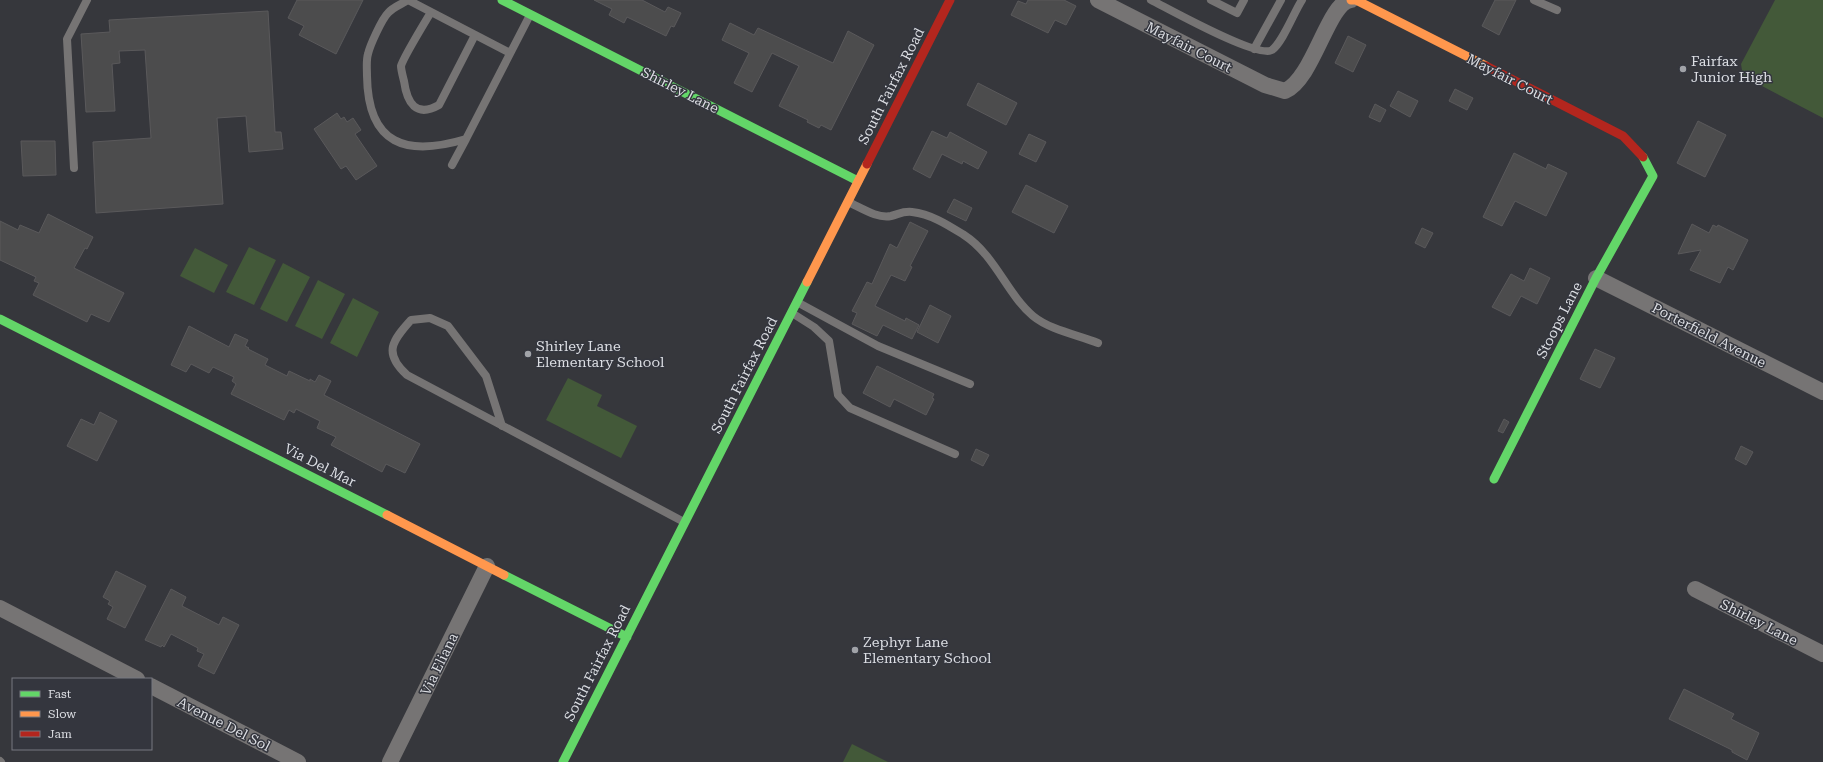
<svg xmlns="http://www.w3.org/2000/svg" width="1823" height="762" viewBox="0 0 1823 762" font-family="'Roboto Serif',serif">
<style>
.green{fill:#435939}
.building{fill:#4c4c4d;stroke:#5a595b}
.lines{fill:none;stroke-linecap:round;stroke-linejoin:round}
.lane{stroke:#767474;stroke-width:8}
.street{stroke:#767474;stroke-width:16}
.fast{stroke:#63d668;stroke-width:9}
.slow{stroke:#ff974d;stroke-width:9}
.jam{stroke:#b3261e;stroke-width:9}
.poi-dot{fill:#a1a3a8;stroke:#34363e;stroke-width:1.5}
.labels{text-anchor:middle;stroke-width:3;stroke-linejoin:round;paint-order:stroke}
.street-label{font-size:14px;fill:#dbdde2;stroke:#34363e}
.poi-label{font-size:14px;fill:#dbdde2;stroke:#34363e;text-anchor:start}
</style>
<rect width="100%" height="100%" fill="#36373c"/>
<path class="green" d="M1775,0H1823V118L1743,76L1741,64Z
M249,247L276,260L254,305L226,292Z
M195,248L228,265L214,293L180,276Z
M283,263L310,277L287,322L260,309Z
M318,280L345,294L322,339L295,326Z
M353,298L379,312L357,357L330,343Z
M568,378L602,395L597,406L637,426L621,458L546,420Z
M852,744L888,762H843Z"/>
<path class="building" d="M297,0H363L336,54L299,35L304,26L288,18Z
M594,0H642L665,12L668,7L681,13L674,27L671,26L666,36L627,17L624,23L609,15L612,9Z
M1028,0H1064L1076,6L1066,25L1055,20L1048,33L1011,15L1018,1L1026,4Z
M1495,0H1516L1499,35L1482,26Z
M268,11L275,132H281L283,149L249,152L246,116L217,118L223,204L96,213L93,142L151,138L145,50L119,51L120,63L112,64L115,111L86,112L81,34L110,32L109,20Z
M730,23L754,35L758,28L833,63L848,31L874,45L831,130L821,125L819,128L807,122L808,120L779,106L799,66L772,53L752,92L734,83L749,53L722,40Z
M1348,36L1366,45L1353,72L1335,63Z
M978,83L1017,103L1006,125L967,105Z
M1455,89L1473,98L1467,110L1449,101Z
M1398,91L1418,101L1410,117L1390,106Z
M1375,104L1386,110L1380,122L1369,117Z
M337,113L341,119L344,117L347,122L353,118L361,130L355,134L377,166L356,180L346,166L341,169L314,129Z
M1698,121L1726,135L1705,177L1677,163Z
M932,131L947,138L950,132L987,152L978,169L963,161L962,164L942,154L930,178L913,169Z
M1029,134L1046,142L1036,162L1019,154Z
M21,141H55L56,175L23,176Z
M1514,153L1546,169L1548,164L1567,173L1546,216L1515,201L1502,226L1483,217Z
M1026,185L1068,206L1054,233L1012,212Z
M954,199L972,208L966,221L947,212Z
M48,214L93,237L87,249L85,248L74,268L124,293L109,322L91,314L87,322L33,295L39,283L34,281L36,277L0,260V221L18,230L20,225L39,233Z
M910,222L928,231L910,266L912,267L905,281L891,275L875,306L905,321L906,318L919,325L912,339L883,325L877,336L852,324L857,313L852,311L867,282L872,284L890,244L897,248Z
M1692,224L1709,233L1713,225L1717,227L1718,225L1748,240L1733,270L1728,267L1720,283L1690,270L1701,250L1678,254Z
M1422,228L1433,233L1425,248L1415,243Z
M1530,268L1550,278L1537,304L1521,296L1510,316L1492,307L1511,274L1524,281Z
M930,305L951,316L938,343L917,332Z
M189,326L229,347L235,334L248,340L245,346L249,348L248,349L268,359L265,365L287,376L289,371L310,381V379L315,382L319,375L331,381L324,395L420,444L405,473L386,464L382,472L331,445L336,437L317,428L320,421L296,409L294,413L289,410L284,420L231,394L236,384L232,381L234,377L213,367L209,373L191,364L186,372L171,365Z
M1595,349L1615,358L1600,388L1580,379Z
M877,366L934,394L932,398L934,399L926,415L894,399L890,407L863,393Z
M100,412L117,421L97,461L67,446L81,419L94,425Z
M1504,419L1509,422L1503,433L1498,431Z
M1741,446L1753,452L1746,465L1735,459Z
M976,449L989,455L983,466L971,460Z
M116,571L146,586L125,628L107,619L113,607L108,604L110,601L103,597Z
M171,589L186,597L182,606L219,625L223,617L239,625L214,674L198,666L204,654L197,651L198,648L171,634L164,647L162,645L161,647L145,640Z
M1684,689L1734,714L1731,719L1759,733L1747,760L1732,752V750L1669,719Z"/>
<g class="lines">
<path class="lane" d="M408,0C402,4 393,7 388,13C382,19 370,45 368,54C366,60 367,69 367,76C368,145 406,157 466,139L530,15
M408,0L510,53
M1151,0C1169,9 1258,59 1272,50C1283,42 1294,12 1302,0
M1211,0L1237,13L1244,0
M1534,0L1557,10
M431,12C425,22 403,58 401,66C401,70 403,77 404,81C407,103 416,118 439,105L475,35
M1254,49L1281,0
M452,165L466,139
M74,168L67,39L87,0
M848,202C860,207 877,219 891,216C899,214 903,211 912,212C931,214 948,225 964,235C995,255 1007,294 1033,316C1050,330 1078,335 1098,343
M797,302L878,346L970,384
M792,313L814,327L829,341L838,395L850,408L955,454
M502,426L486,376L448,326L430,318L411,320C392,341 383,353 407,375L684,522
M0,761L1,762"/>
<path class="street" d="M1098,0L1265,85L1285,91C1314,78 1328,2 1351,0
M1596,278L1823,392
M1695,589L1823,654
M0,608L137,679
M151,686L298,762
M390,762L487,566"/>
<path class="fast" d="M502,0L858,181
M0,319L387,515
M1494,479L1596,278L1653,176L1643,157
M504,575L627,637
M563,762L807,282"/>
<path class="slow" d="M1351,0H1356L1486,66
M807,282L867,164
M387,515L504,575"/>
<path class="jam" d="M1486,66L1623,136L1643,157
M867,164L950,0"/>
</g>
<g class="poi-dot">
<circle cx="1683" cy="69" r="4"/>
<circle cx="528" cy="354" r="4"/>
<circle cx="855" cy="650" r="4"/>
</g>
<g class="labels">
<g class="street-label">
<text transform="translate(1189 47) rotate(27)" y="5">Mayfair Court</text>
<text transform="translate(1510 79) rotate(27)" y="5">Mayfair Court</text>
<text transform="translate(891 86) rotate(-63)" y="5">South Fairfax Road</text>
<text transform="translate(680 90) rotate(27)" y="5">Shirley Lane</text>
<text transform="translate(1559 320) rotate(-63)" y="5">Stoops Lane</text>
<text transform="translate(1709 335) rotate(27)" y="5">Porterfield Avenue</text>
<text transform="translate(744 375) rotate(-63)" y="5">South Fairfax Road</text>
<text transform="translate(320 465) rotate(27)" y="5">Via Del Mar</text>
<text transform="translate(1759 622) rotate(27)" y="5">Shirley Lane</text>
<text transform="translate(597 663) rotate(-63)" y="5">South Fairfax Road</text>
<text transform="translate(439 664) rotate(-64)" y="5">Via Eliana</text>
<text transform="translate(224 724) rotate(27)" y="5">Avenue Del Sol</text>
</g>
<g class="poi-label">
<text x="1691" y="66">Fairfax<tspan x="1691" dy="16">Junior High</tspan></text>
<text x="536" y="351">Shirley Lane<tspan x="536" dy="16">Elementary School</tspan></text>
<text x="863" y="647">Zephyr Lane<tspan x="863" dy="16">Elementary School</tspan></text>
</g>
</g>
<rect x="12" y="678" width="140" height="72" fill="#34363e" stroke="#777980"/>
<rect x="20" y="691" width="20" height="6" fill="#63d668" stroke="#777980"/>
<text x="48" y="698" font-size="12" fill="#dbdde2">Fast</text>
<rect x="20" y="711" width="20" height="6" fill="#ff974d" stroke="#777980"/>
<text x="48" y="718" font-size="12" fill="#dbdde2">Slow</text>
<rect x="20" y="731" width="20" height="6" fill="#b3261e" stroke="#777980"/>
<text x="48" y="738" font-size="12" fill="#dbdde2">Jam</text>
</svg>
